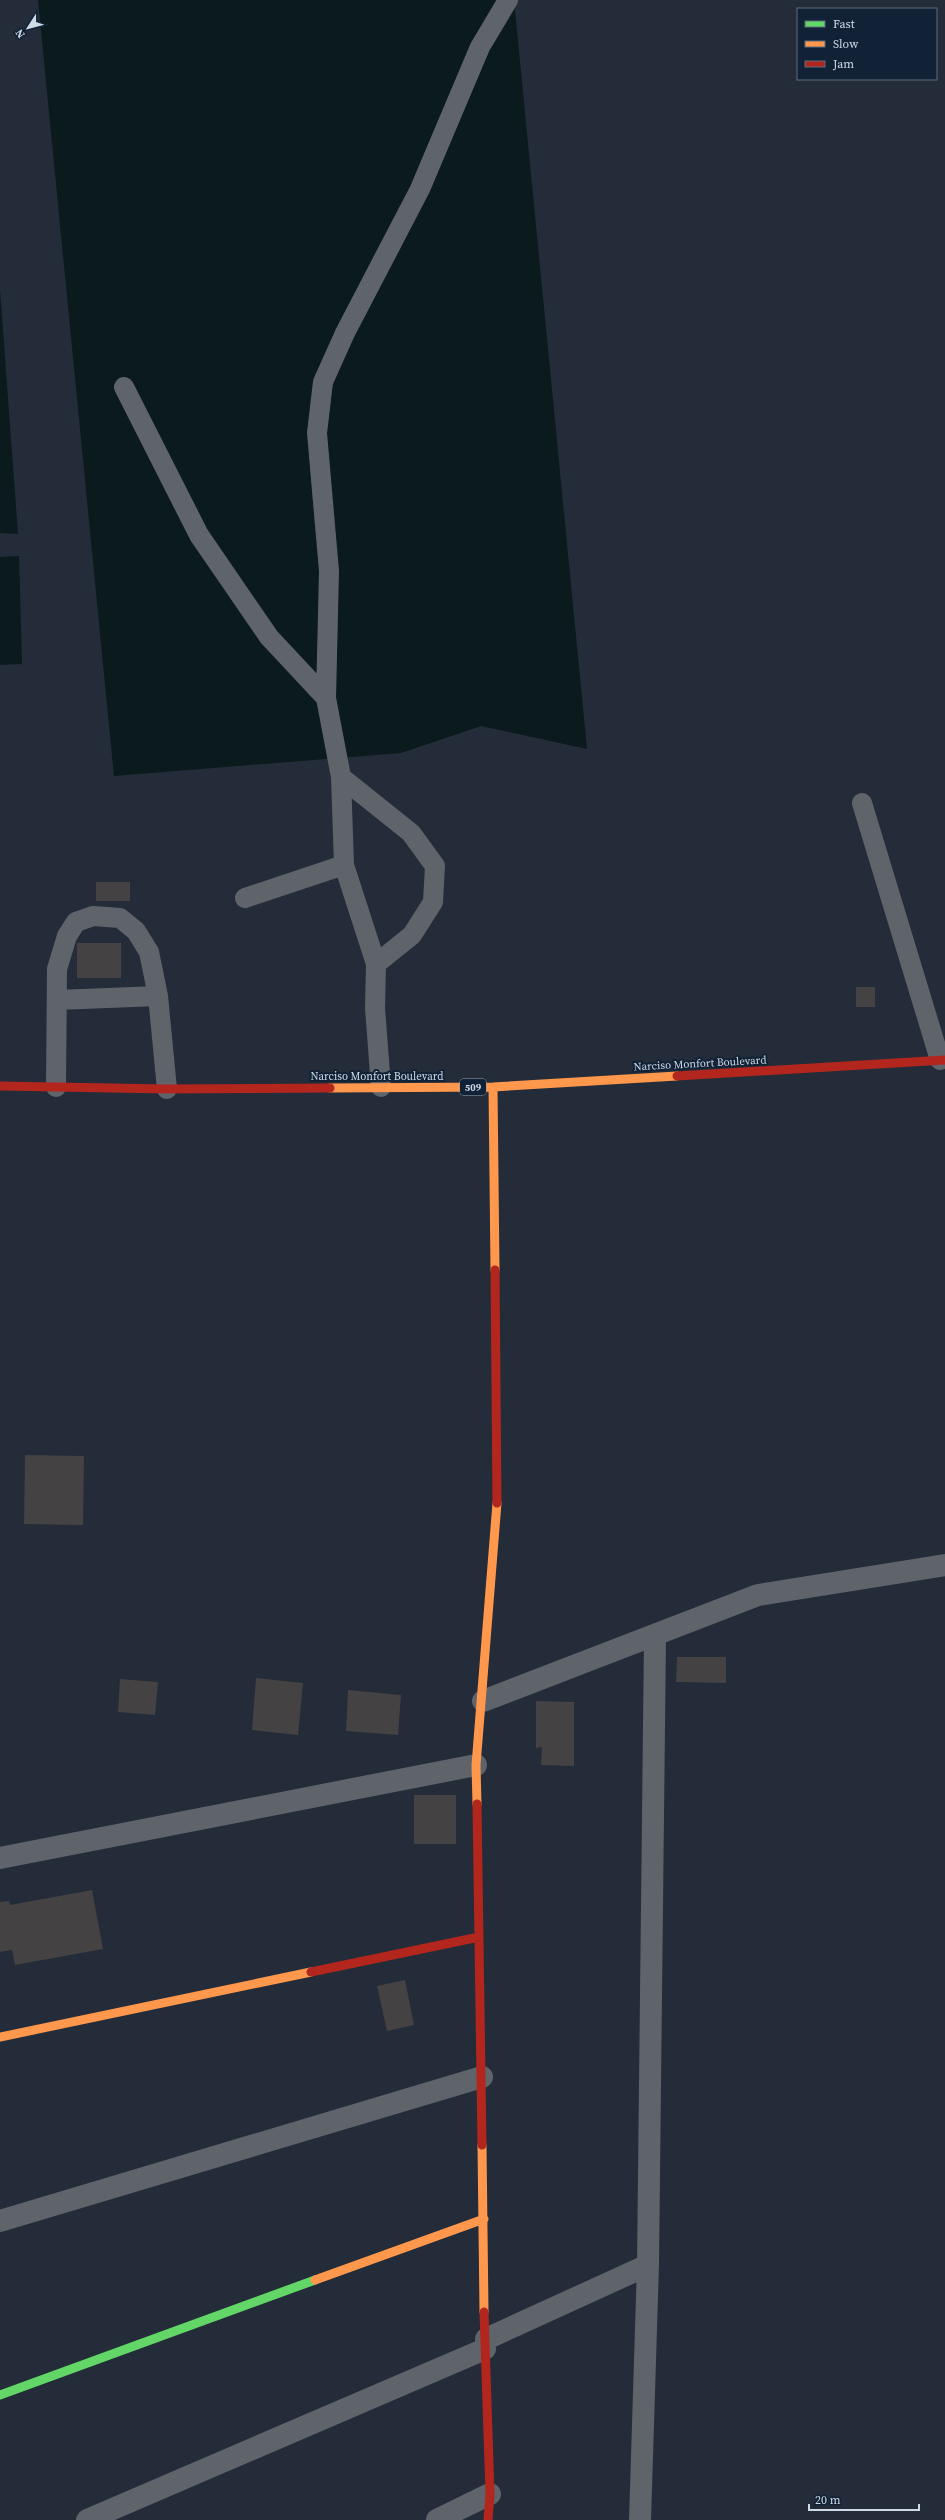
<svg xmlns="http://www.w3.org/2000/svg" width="945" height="2520" viewBox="0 0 945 2520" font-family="'Source Serif 4',serif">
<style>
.water{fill:#0a1a1d}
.building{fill:#444242}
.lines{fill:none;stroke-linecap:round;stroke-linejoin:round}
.lane{stroke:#5f646b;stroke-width:20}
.street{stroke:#5f646b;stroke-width:22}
.fast{stroke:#63d668;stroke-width:9}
.slow{stroke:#ff974d;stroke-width:9}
.jam{stroke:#b3261e;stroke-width:9}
.labels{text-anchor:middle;stroke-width:4;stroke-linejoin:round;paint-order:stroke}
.shield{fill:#112237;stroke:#96a3b3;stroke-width:1}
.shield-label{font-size:10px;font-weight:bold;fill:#cfdae8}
.street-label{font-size:11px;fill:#cfdae8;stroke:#112237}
</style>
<rect width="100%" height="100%" fill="#232c38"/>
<path class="water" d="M38,0H514L587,749L481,726L401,753L114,776Z
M0,290L18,534L0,533Z
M19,556L22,664L0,665V557Z"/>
<path class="building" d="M96,882H130V901H96Z
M77,943H121V978H77Z
M856,987H875V1007H856Z
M25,1455L84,1456L83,1525L24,1524Z
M677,1657H726V1683L676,1682Z
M256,1678L303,1683L298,1735L252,1730Z
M120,1679L158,1682L155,1715L118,1712Z
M348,1690L401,1695L398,1735L346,1731Z
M536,1701L574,1702V1766L541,1765L542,1747L536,1748Z
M414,1795H456V1844H414Z
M92,1890L103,1949L15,1965L12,1950L0,1952V1902L9,1901L10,1905Z
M405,1980L414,2025L387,2031L377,1986Z"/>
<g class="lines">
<path class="lane" d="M124,387L199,535L269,637L326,698
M341,777L411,833L435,866L433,902L412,935L376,964
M862,803L940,1060
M245,898L344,865
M57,1000L158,996
M56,1087L57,969L67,936L76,922L93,916L120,918L136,931L149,952L158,996L167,1089
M381,1087L375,1008L376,964L344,865L341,777L326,698L329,571L317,433L323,382L345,333L420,189L480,47L508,0"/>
<path class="street" d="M483,1701L758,1595L945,1565
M0,1858L476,1765
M0,2221L482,2077
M486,2339L648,2265
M87,2520L485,2349
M437,2520L490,2494
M640,2520L648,2265L655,1636"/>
<path class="fast" d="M0,2395L315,2280"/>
<path class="slow" d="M493,1087L495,1270
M330,1088L493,1087L677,1076
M477,1804L476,1765L497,1503
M0,2037L311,1972
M482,2145L484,2312
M315,2280L484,2219"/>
<path class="jam" d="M677,1076L945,1060
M0,1086L167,1089L330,1088
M495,1270L497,1503
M477,1804L482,2145
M311,1972L479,1937
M484,2312L490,2494L488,2520"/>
</g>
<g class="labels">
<rect class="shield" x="460" y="1079" width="26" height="16" rx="3"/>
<g class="shield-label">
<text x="473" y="1091">509</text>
</g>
<g class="street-label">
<text transform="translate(700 1063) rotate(-3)" y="4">Narciso Monfort Boulevard</text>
<text x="377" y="1080">Narciso Monfort Boulevard</text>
</g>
</g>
<rect x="797" y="8" width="140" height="72" fill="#112237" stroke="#5d6c7e"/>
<rect x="805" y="21" width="20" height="6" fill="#63d668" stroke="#5d6c7e"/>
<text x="833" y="28" font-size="12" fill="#cfdae8">Fast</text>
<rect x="805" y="41" width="20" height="6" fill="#ff974d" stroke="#5d6c7e"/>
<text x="833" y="48" font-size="12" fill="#cfdae8">Slow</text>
<rect x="805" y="61" width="20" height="6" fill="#b3261e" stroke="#5d6c7e"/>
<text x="833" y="68" font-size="12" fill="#cfdae8">Jam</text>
<g transform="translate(28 28) rotate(234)" stroke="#112237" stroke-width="3" paint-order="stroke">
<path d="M0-3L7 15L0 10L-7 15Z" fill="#cfdae8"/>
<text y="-6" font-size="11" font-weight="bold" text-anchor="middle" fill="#cfdae8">N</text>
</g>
<path d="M809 2504v6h110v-6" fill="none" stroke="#cfdae8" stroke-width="2"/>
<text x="815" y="2504" font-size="12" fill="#cfdae8" stroke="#112237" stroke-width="3" paint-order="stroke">20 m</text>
</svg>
